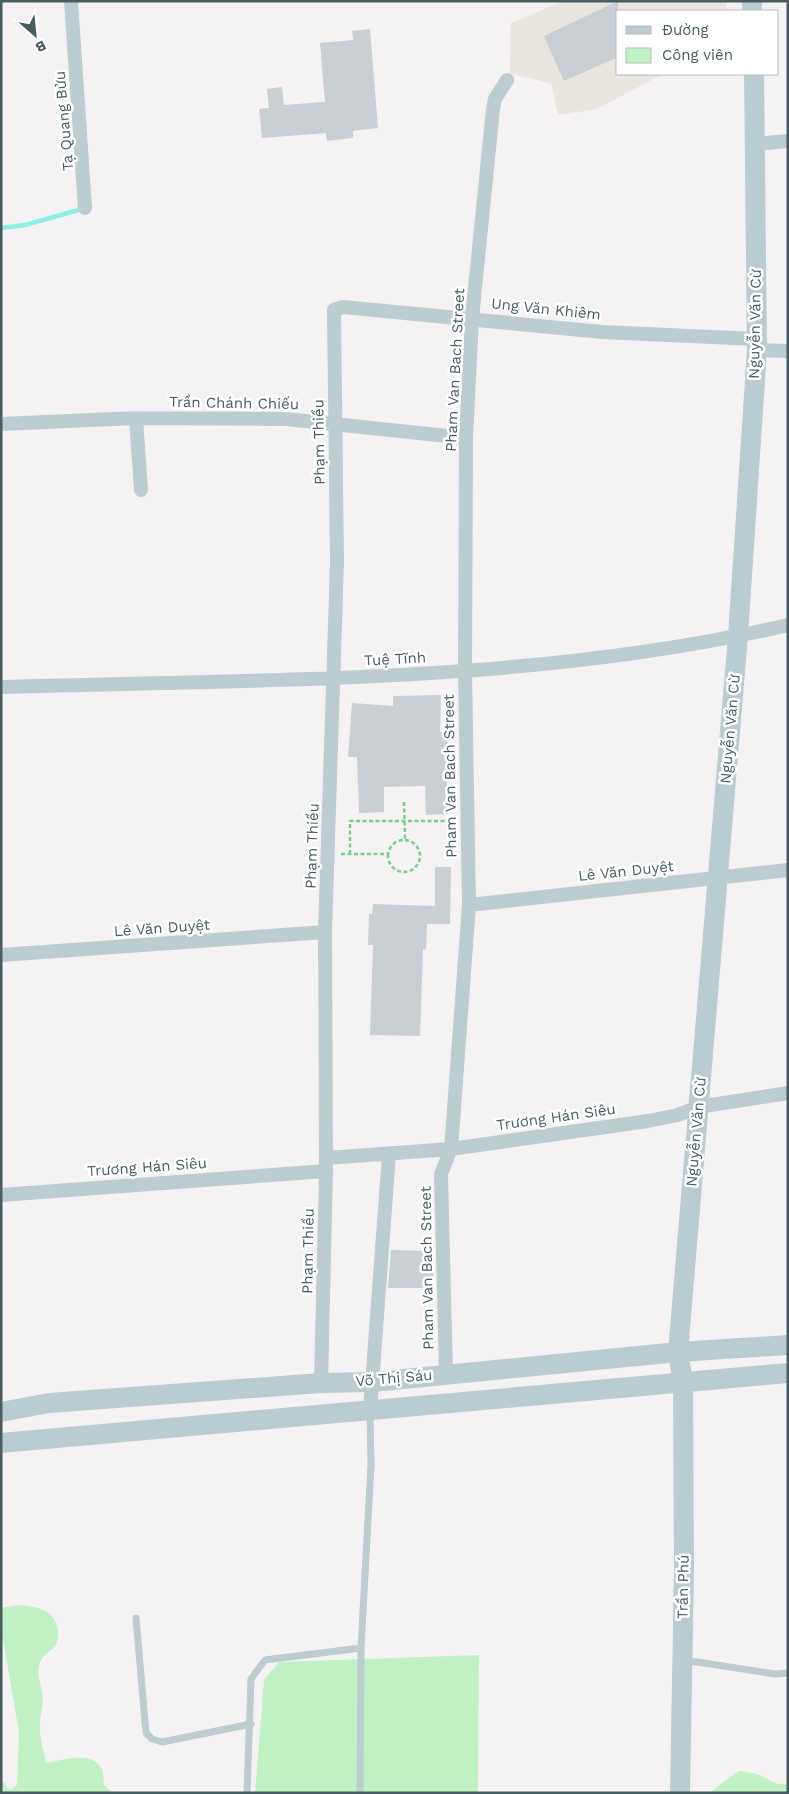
<svg xmlns="http://www.w3.org/2000/svg" width="789" height="1794" viewBox="0 0 789 1794" font-family="'Work Sans',sans-serif">
<style>
.commercial{fill:#ebe5e0}
.green{fill:#c1f2c6}
.lines{fill:none;stroke-linecap:round;stroke-linejoin:round}
.stream{stroke:#8df0e7;stroke-width:4.5}
.building{fill:#c9cfd2}
.path{stroke:#78d18a;stroke-width:2.5;stroke-dasharray:4 2.5;stroke-linecap:butt}
.lane{stroke:#bdcccf;stroke-width:7}
.street{stroke:#bdcccf;stroke-width:14}
.secondary{stroke:#bbccd1;stroke-width:20}
.labels{text-anchor:middle;stroke-width:5;stroke-linejoin:round;paint-order:stroke}
.street-label{font-size:15px;fill:#495d61;stroke:#fff}
</style>
<rect width="100%" height="100%" fill="#f5f2f3"/>
<path class="commercial" d="M563,1H726L727,11H618V74H663L597,109L558,115L551,83L510,74L511,23Z"/>
<path class="green" d="M19,1605C38,1607 56,1609 58,1632C59,1637 58,1641 55,1646C48,1654 41,1655 39,1667C37,1678 42,1687 43,1697C43,1707 40,1715 40,1724C39,1737 44,1750 46,1763C62,1760 92,1750 102,1769C104,1773 103,1780 104,1785L113,1793H1V1779L10,1790L17,1785L19,1732L1,1628V1608Z
M479,1655L478,1793H255L264,1680L279,1662Z
M740,1771C746,1772 752,1773 757,1774C769,1778 774,1787 788,1783V1793H710L735,1773Z"/>
<g class="lines">
<path class="stream" d="M1,228L25,225L82,209"/>
</g>
<path class="building" d="M618,1V57L564,81L544,36Z
M370,29L378,128L353,131V138L327,141L326,133L262,138L259,109L269,108L267,89L282,87L284,105L325,102L320,43L353,40L352,31Z
M441,695L440,732H448L446,756L448,814L426,815L425,786L384,787V812L359,813L357,757H348L352,703L393,706V696Z
M435,867H451L450,924H427L426,950L423,949L420,1036L370,1035L373,945H368L369,914H372L373,904L435,906Z
M423,1243H434L433,1288H388L391,1250L423,1251Z"/>
<g class="lines">
<path class="path" d="M404,802L405,839
M388 856a16 16 0 1 1 32 0a16 16 0 1 1-32 0Z
M341,854H387
M350,854V821H453"/>
<path class="lane" d="M136,1618L146,1733L152,1739L162,1742L251,1724
M684,1660L775,1674L788,1673
M247,1793L251,1679L265,1660L361,1648
M360,1793L361,1648L371,1465L370,1413"/>
<path class="street" d="M71,1L85,208
M755,144L788,141
M757,350L788,351
M136,418L141,490
M1,424L136,418L286,419L466,438
M1,687C262,679 532,684 788,625
M469,905L788,870
M1,955L325,932
M326,1158L451,1149L648,1121L678,1115L698,1107L788,1093
M1,1195L326,1171
M446,1374L441,1174L451,1149L469,905L465,671L466,438L472,318L493,109L495,99L507,80
M321,1383L326,1171L325,932L337,562L334,310L343,307L602,332L756,339
M370,1410L389,1155"/>
<path class="secondary" d="M752,1V11
M1,1412L49,1403L321,1383L373,1382L678,1352L788,1345
M1,1443L788,1373
M680,1793L684,1568L683,1382L678,1352L738,636L757,350L754,74"/>
</g>
<g class="labels">
<g class="street-label">
<text transform="translate(64 121) rotate(-95)" y="5">Tạ Quang Bửu</text>
<text transform="translate(546 309) rotate(6)" y="5">Ung Văn Khiêm</text>
<text transform="translate(755 324) rotate(-89)" y="5">Nguyễn Văn Cừ</text>
<text transform="translate(455 370) rotate(-87)" y="5">Pham Van Bach Street</text>
<text transform="translate(234 403) rotate(1)" y="5">Trần Chánh Chiếu</text>
<text transform="translate(319 442) rotate(-91)" y="5">Phạm Thiều</text>
<text transform="translate(395 659) rotate(-3)" y="5">Tuệ Tĩnh</text>
<text transform="translate(730 729) rotate(-85)" y="5">Nguyễn Văn Cừ</text>
<text transform="translate(450 776) rotate(-91)" y="5">Pham Van Bach Street</text>
<text transform="translate(312 846) rotate(-88)" y="5">Phạm Thiều</text>
<text transform="translate(626 871) rotate(-6)" y="5">Lê Văn Duyệt</text>
<text transform="translate(162 928) rotate(-4)" y="5">Lê Văn Duyệt</text>
<text transform="translate(556 1117) rotate(-8)" y="5">Trương Hán Siêu</text>
<text transform="translate(696 1132) rotate(-85)" y="5">Nguyễn Văn Cừ</text>
<text transform="translate(147 1167) rotate(-4)" y="5">Trương Hán Siêu</text>
<text transform="translate(308 1251) rotate(-89)" y="5">Phạm Thiều</text>
<text transform="translate(427 1268) rotate(-91)" y="5">Pham Van Bach Street</text>
<text transform="translate(394 1378) rotate(-5)" y="5">Võ Thị Sáu</text>
<text transform="translate(683 1587) rotate(-89)" y="5">Trần Phú</text>
</g>
</g>
<rect width="789" height="1794" fill="none" stroke="#495d61" stroke-width="5"/>
<rect x="616" y="10" width="162" height="65" fill="#ffffff" stroke="#b6bec0"/>
<rect x="626" y="26" width="25" height="8" fill="#bbccd1" stroke="#b6bec0"/>
<text x="662" y="35" font-size="15" fill="#495d61">Đường</text>
<rect x="626" y="48" width="25" height="15" fill="#c1f2c6" stroke="#b6bec0"/>
<text x="662" y="60" font-size="15" fill="#495d61">Công viên</text>
<g transform="translate(35 35) rotate(153)" stroke="#ffffff" stroke-width="4" paint-order="stroke">
<path d="M0-4L9 19L0 12L-9 19Z" fill="#495d61"/>
<text y="-8" font-size="14" font-weight="bold" text-anchor="middle" fill="#495d61">B</text>
</g>
</svg>
